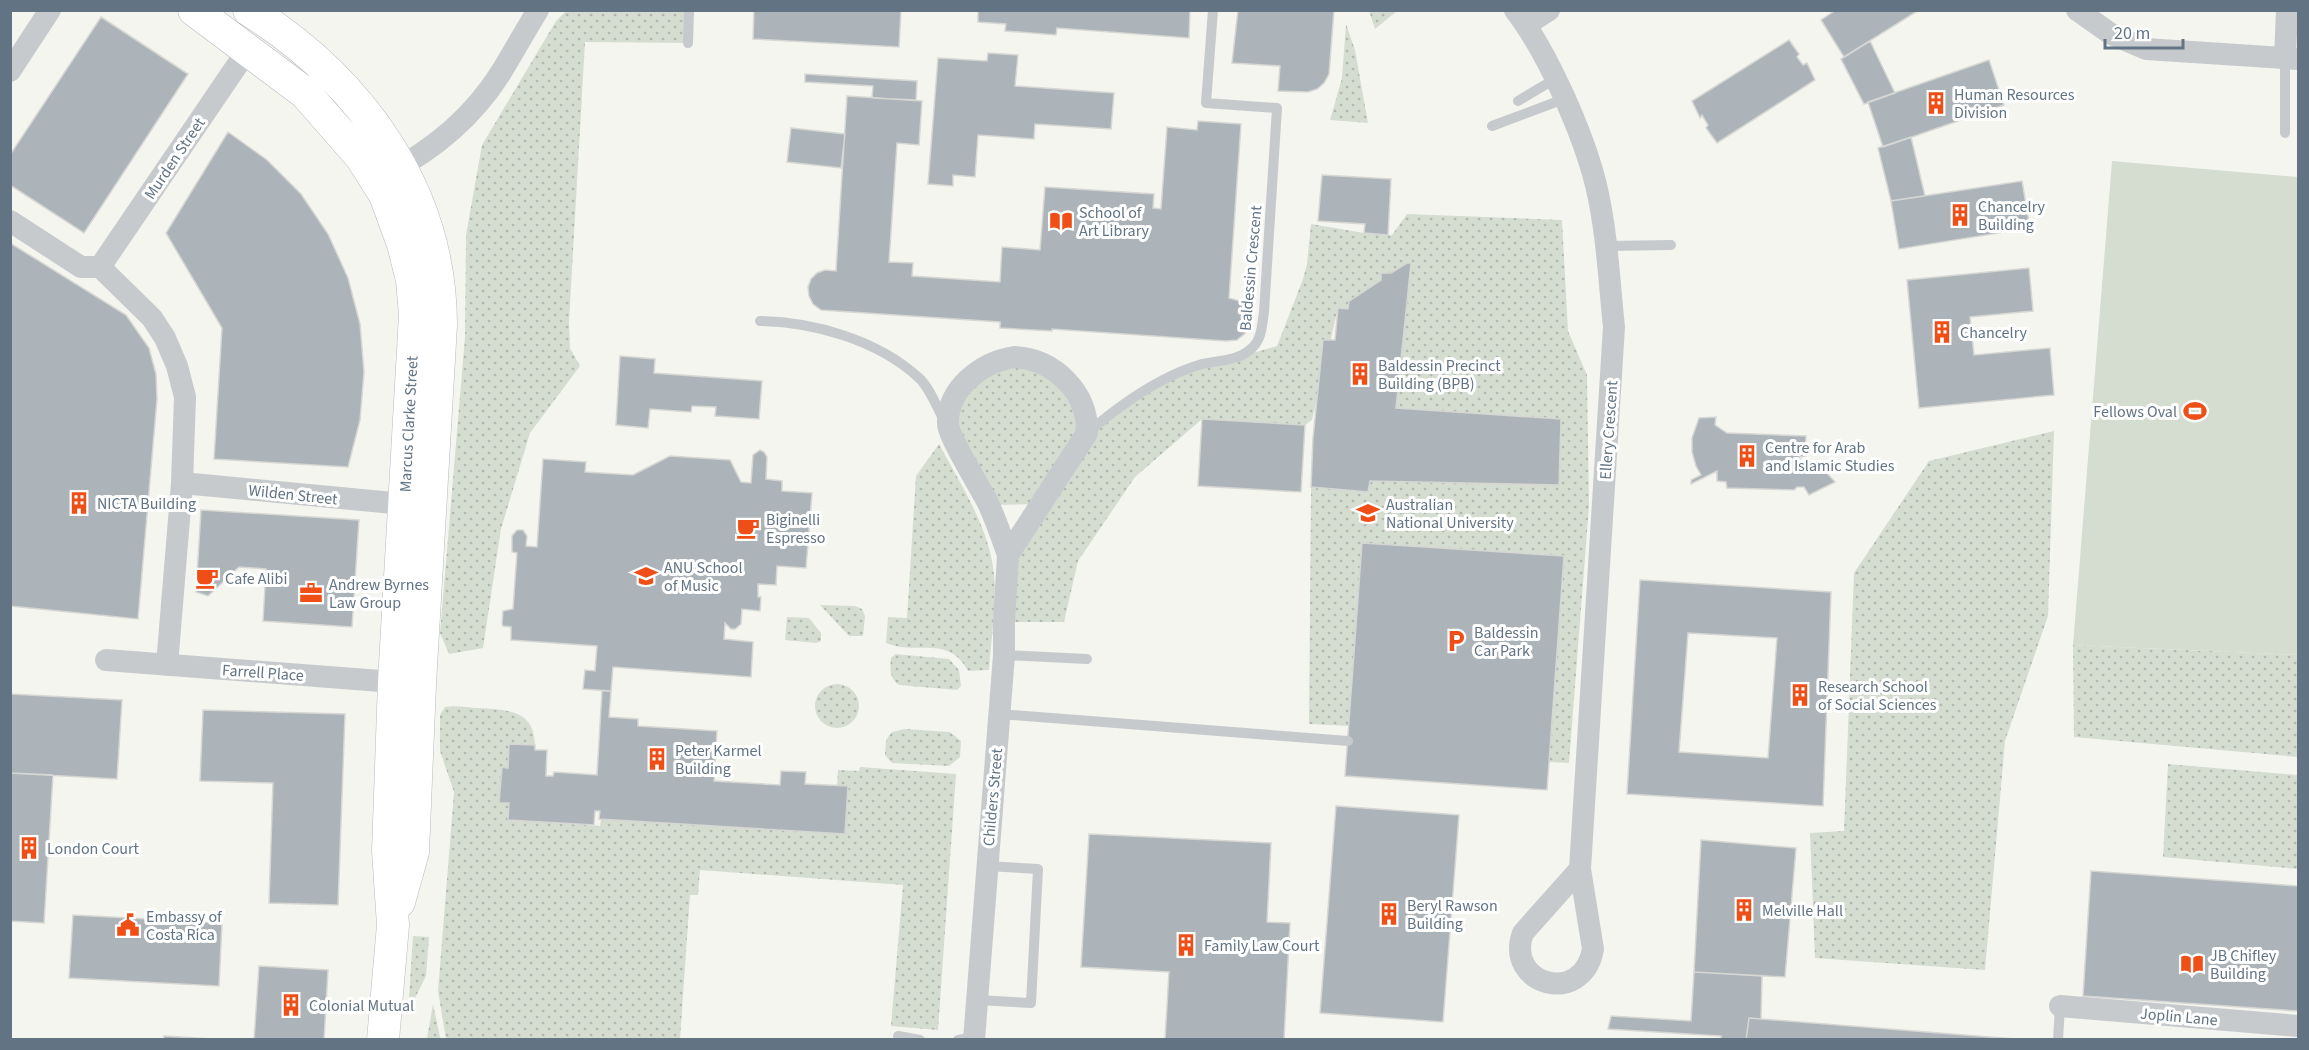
<svg xmlns="http://www.w3.org/2000/svg" width="2309" height="1050" viewBox="0 0 2309 1050" font-family="'Source Sans 3',sans-serif">
<style>
.grass{fill:url(#grass-dots)}
.pitch{fill:#d5ddd1}
.building{fill:#acb4b9;stroke:#d6d6d3;stroke-width:1.5;fill-rule:evenodd}
.lines{fill:none;stroke-linecap:round;stroke-linejoin:round}
.secondary-casing{stroke:#b6bbc0;stroke-width:33}
.lane{stroke:#c7cacd;stroke-width:10}
.street{stroke:#c7cacd;stroke-width:22}
.secondary{stroke:#fff;stroke-width:32}
.labels{text-anchor:middle;stroke-width:6;stroke-linejoin:round;paint-order:stroke}
.poi-label{font-size:16px;fill:#627484;stroke:#fff;text-anchor:start}
.street-label{font-size:16px;fill:#627484;stroke:#fff}
</style>
<defs>
<pattern id="grass-dots" width="8" height="8" patternUnits="userSpaceOnUse" patternTransform="scale(1.5)"><rect width="8" height="8" fill="#d5ddd1"/><path d="M2 2h.1M6 6h.1" fill="none" stroke="#b0b8af" stroke-width="1.8" stroke-linecap="round"/></pattern>
</defs>
<rect width="100%" height="100%" fill="#f5f5f0"/>
<path class="grass" d="M566,11H689L688,43L585,42L569,322L570,348L580,366L530,433L501,529L483,648L449,654L440,633L465,337L466,235L482,145L556,21Z
M1369,11V10L1397,11L1375,29Z
M1346,24L1355,50L1368,123L1330,120L1342,78Z
M1407,214L1562,220L1568,331L1587,375L1589,506L1569,763L1549,762L1349,726L1309,724L1311,487L1368,492L1370,481L1559,485L1561,419L1396,408L1410,263L1391,273H1381V280L1349,301L1348,309L1338,308L1312,420L1305,425L1202,419L1135,477L1078,561L1064,622H1004L1008,555L1040,504L989,505L949,416L975,373L1045,364L1087,432L1172,375L1277,346L1303,279L1307,264L1311,224L1364,233L1392,235Z
M2054,431L2048,616L2005,741L1985,970L1815,958L1810,833L1844,831L1854,573L1929,461Z
M939,444C961,485 989,527 994,574C997,606 991,639 989,670L968,671C948,634 918,656 886,643L888,617L907,618L916,476Z
M820,605L855,606L862,609L865,616L863,636H849Z
M787,617L809,618L821,633V641L816,643L785,640Z
M2073,645L2298,655V757L2074,737Z
M895,654L949,659L959,670L961,686L957,690L899,685C889,678 890,668 891,658Z
M815 706a22 22 0 1 1 44 0a22 22 0 1 1-44 0Z
M445,707C456,705 468,708 479,708C507,710 534,709 535,745L510,744L508,768H502L499,802L509,803L508,820L600,826L601,819L837,786L838,770L859,771L860,767L956,774L938,1030L891,1026L903,885L700,870L698,895H690L680,1039H446L438,991L454,792L440,751V715Z
M905,729L950,732L961,741L960,757L949,766L892,763L885,755L886,740L892,732Z
M2168,764L2298,775V869L2163,857Z
M413,936L429,937L426,976L408,1012Z
M433,1004L440,1037L441,1039H427Z"/>
<path class="pitch" d="M2112,161L2298,177V655L2073,645Z"/>
<path class="building" d="M754,10H901L899,47L753,39Z
M978,10H1190L1189,38L1057,28L1056,35L1005,31L1006,24L978,22Z
M1238,10H1334L1329,74L1324,83L1317,89L1308,92L1278,91L1280,66L1232,63Z
M1836,10H1919L1844,57L1821,20Z
M101,17L188,74L84,233L10,185V155Z
M1789,40L1799,54L1797,57L1803,65L1807,63L1815,80L1717,143L1706,128L1708,125L1702,115L1700,118L1692,101Z
M1870,41L1895,93L1864,104L1841,59Z
M988,53L1018,55L1015,86L1114,93L1111,129L1035,124L1034,139L978,135L975,177L953,175V186L928,184L938,58L987,61Z
M1989,60L2004,105L1883,147L1868,102Z
M805,74L917,81L916,100L872,98L873,86L805,82Z
M847,96L922,101L919,145L897,143L889,262L913,263L912,276L1000,282L1002,247L1040,250L1045,187L1154,194L1153,208L1161,209L1167,127L1197,130L1198,121L1241,124L1229,298L1243,302L1250,310L1252,320L1249,330L1237,340L1226,341L1052,329V331L1000,328V322L821,310L813,304L809,296L808,287L811,279L817,273L825,270L836,271Z
M791,128L845,134L841,168L787,162Z
M228,132L267,160L301,194L328,234L348,278L360,324L364,372L360,420L348,467L214,459L222,328L166,233Z
M1911,137L1925,196L1891,201L1878,148Z
M1322,175L1391,179L1388,235L1364,233L1365,224L1318,221Z
M2022,181L2030,228L1899,249L1891,201Z
M10,243L126,315L149,348L156,374L157,399L138,619L10,606Z
M1407,263H1411L1396,408L1561,419L1559,485L1370,481L1368,492L1311,487L1313,438L1323,340H1335L1338,308L1348,309L1349,301L1381,280V273H1391Z
M2029,268L2033,311L1970,317L1974,355L2050,348L2054,395L1919,408L1907,280Z
M620,356L655,359L654,373L762,381L759,419L715,416L716,407L692,406L691,412L650,409L648,428L616,425Z
M1716,417L1715,425L1727,433L1806,436L1805,456L1799,457L1805,471L1826,472L1835,482L1809,495L1804,487H1797L1794,490L1727,488L1726,482L1717,481V471L1691,484V480L1701,475L1696,466L1692,452V438L1699,418Z
M1202,419L1305,425L1301,492L1198,486Z
M760,450L764,452L767,457L766,479L782,481V491L812,493L806,568L777,566L776,585L758,584V597H761L760,611L742,609L741,624L735,629H731L725,623L724,639L753,642L751,677L613,667L611,691L583,689L585,670L595,671L597,646L511,640V627L503,626L502,624L503,611L513,609L517,553L512,552V536L517,530H523L527,536L526,546L537,547L543,459L586,462L585,472L633,475L670,456L730,460L741,482L751,483L753,455Z
M201,510L359,520L352,627L263,621L266,569L239,567L208,596L196,592Z
M1362,543L1564,556L1547,790L1345,776Z
M1640,580L1831,592L1823,806L1627,794ZM1688,633L1777,638L1768,758L1679,752Z
M602,691H611L609,717L638,719V726L717,731L714,781L780,785L781,771L806,772L805,784L848,786L845,834L599,819L600,811H595L594,825L508,820L509,803H499L502,767L508,768L509,744L535,745V750H547L546,776H553L554,772L597,775Z
M10,694L122,700L117,779L10,773Z
M203,710L345,714L338,905L269,903L273,783L200,781Z
M10,773L53,775L44,923L10,921Z
M1336,806L1459,815L1443,1022L1320,1013Z
M1089,834L1271,843L1267,922L1290,923L1284,1040H1165L1169,972L1081,967Z
M1701,840L1796,848L1785,977L1694,972Z
M2091,871L2298,886V1011L2083,996Z
M73,915L222,923L219,986L69,978Z
M259,966L328,970L324,1040H254Z
M1694,972L1762,976L1761,1019L1749,1018L1746,1040H1721V1036L1608,1029L1611,1016L1691,1021Z
M1749,1018L1761,1019L2028,1040H1746Z
M164,1036L228,1040H164Z"/>
<g class="lines">
<g class="secondary-casing">
<path id="secondary" d="M194,10L305,93L361,157L385,195L403,244L412,280L415,315L394,682L388,851L393,925L383,1040
M249,10C360,80 441,190 441,325L420,684L413,852L399,902"/>
</g>
<path class="lane" d="M688,43L689,10
M1518,101L1555,79
M1492,126L1564,99
M2285,133V58
M1606,246L1671,245
M760,321C814,322 878,340 919,378C930,388 937,408 945,422
M1087,433C1113,411 1141,390 1171,376C1181,371 1192,367 1202,364C1220,360 1240,361 1253,347C1262,338 1262,324 1264,312L1277,108L1206,103L1213,10
M1004,655L1087,659
M999,714L1348,741
M977,1000L1031,1003L1038,869L986,866
M898,1036L920,1040
M958,1040L975,1037
M2058,1040L2060,1006"/>
<path class="street" d="M1515,10C1548,53 1583,133 1596,185C1607,231 1609,280 1614,327L1580,869L1593,949C1583,1007 1504,985 1523,933L1580,869
M2077,10L2111,34L2146,49L2298,59
M1526,25L1549,10
M2285,58L2287,10
M10,71L50,10
M387,174C433,150 472,118 500,74C513,53 525,31 538,10
M10,221L81,267H100L152,318L165,338L177,366L185,397L182,483L167,665
M100,267L240,61L245,48
M1014,357C1054,359 1088,392 1087,433L1008,555C1002,538 996,520 988,503C981,489 948,436 948,424C947,388 982,362 1014,357Z
M182,483L404,504
M106,660L407,683
M2060,1006L2298,1026
M974,1040L1004,655V622L1008,555"/>
<use href="#secondary" class="secondary"/>
</g>
<defs>
<g id="building-bare" transform="scale(1.8)"><path d="M-4-6H4V6H1V3H-1V6H-4ZM-2.5-4.3h1.7v1.8h-1.7ZM.8-4.3h1.7v1.8H.8ZM-2.5-1h1.7V.8h-1.7ZM.8-1h1.7V.8H.8Z" fill="#ef4e17" stroke="#fff" stroke-width="2.5" paint-order="stroke"/></g>
<g id="library-bare" transform="scale(1.8)"><path d="M-6-4Q-3-5.5-.7-3.5V5Q-3 3-6 4ZM6-4Q3-5.5 .7-3.5V5Q3 3 6 4Z" fill="#ef4e17" stroke="#fff" stroke-width="2.5" paint-order="stroke"/></g>
<g id="stadium-bare" transform="scale(1.8)"><path d="M0-5a6.5 5 0 1 0 0 10a6.5 5 0 1 0 0-10ZM-3.5-1.8h7v3.6h-7Z" fill="#ef4e17" stroke="#fff" stroke-width="2.5" paint-order="stroke"/></g>
<g id="university-bare" transform="scale(1.8)"><path d="M0-5L7-2L0 1L-7-2ZM-4 1L0 2.5L4 1V4Q0 6-4 4Z" fill="#ef4e17" stroke="#fff" stroke-width="2.5" paint-order="stroke"/></g>
<g id="cafe-bare" transform="scale(1.8)"><path d="M-5.5-4.5H6V0H3Q3 3.5 0 3.5H-2.5Q-5.5 3.5-5.5 0ZM3-3.2v2h1.7v-2ZM-6 4.5H4V6H-6Z" fill="#ef4e17" stroke="#fff" stroke-width="2.5" paint-order="stroke"/></g>
<g id="office-bare" transform="scale(1.8)"><path d="M-6-3h4V-5.5h4V-3h4V5H-6ZM-1-4.5V-3h2v-1.5ZM-6 0V1H6V0Z" fill="#ef4e17" stroke="#fff" stroke-width="2.5" paint-order="stroke"/></g>
<g id="parking-bare" transform="scale(1.8)"><path d="M-3.5-5.5H1a3.5 3.5 0 0 1 0 7H-1V5.5H-3.5ZM-1-3.4V-.6H.8a1.4 1.4 0 0 0 0-2.8Z" fill="#ef4e17" stroke="#fff" stroke-width="2.5" paint-order="stroke"/></g>
<g id="civic-bare" transform="scale(1.8)"><path d="M-.6-6.5H3V-4.5H.6V-3L4-1V1h2V6H-6V1h2V-1L-.6-3ZM-1.2 2.5V6h2.4V2.5Z" fill="#ef4e17" stroke="#fff" stroke-width="2.5" paint-order="stroke"/></g>
</defs>
<g fill-rule="evenodd">
<use href="#building-bare" x="1936" y="103"/>
<use href="#building-bare" x="1960" y="215"/>
<use href="#library-bare" x="1061" y="221"/>
<use href="#building-bare" x="1942" y="332"/>
<use href="#building-bare" x="1360" y="374"/>
<use href="#stadium-bare" x="2195" y="411"/>
<use href="#building-bare" x="1747" y="456"/>
<use href="#building-bare" x="79" y="503"/>
<use href="#university-bare" x="1368" y="513"/>
<use href="#cafe-bare" x="748" y="528"/>
<use href="#university-bare" x="646" y="576"/>
<use href="#cafe-bare" x="207" y="578"/>
<use href="#office-bare" x="311" y="593"/>
<use href="#parking-bare" x="1456" y="641"/>
<use href="#building-bare" x="1800" y="695"/>
<use href="#building-bare" x="657" y="759"/>
<use href="#building-bare" x="29" y="848"/>
<use href="#building-bare" x="1744" y="910"/>
<use href="#building-bare" x="1389" y="914"/>
<use href="#civic-bare" x="128" y="925"/>
<use href="#building-bare" x="1186" y="945"/>
<use href="#library-bare" x="2192" y="964"/>
<use href="#building-bare" x="291" y="1005"/>
</g>
<g class="labels">
<g class="poi-label">
<text x="1954" y="100">Human Resources<tspan x="1954" dy="18">Division</tspan></text>
<text x="1978" y="212">Chancelry<tspan x="1978" dy="18">Building</tspan></text>
<text x="1079" y="218">School of<tspan x="1079" dy="18">Art Library</tspan></text>
<text x="1960" y="338">Chancelry</text>
<text x="1378" y="371">Baldessin Precinct<tspan x="1378" dy="18">Building (BPB)</tspan></text>
<text x="2177" y="417" text-anchor="end">Fellows Oval</text>
<text x="1765" y="453">Centre for Arab<tspan x="1765" dy="18">and Islamic Studies</tspan></text>
<text x="97" y="509">NICTA Building</text>
<text x="1386" y="510">Australian<tspan x="1386" dy="18">National University</tspan></text>
<text x="766" y="525">Biginelli<tspan x="766" dy="18">Espresso</tspan></text>
<text x="664" y="573">ANU School<tspan x="664" dy="18">of Music</tspan></text>
<text x="225" y="584">Cafe Alibi</text>
<text x="329" y="590">Andrew Byrnes<tspan x="329" dy="18">Law Group</tspan></text>
<text x="1474" y="638">Baldessin<tspan x="1474" dy="18">Car Park</tspan></text>
<text x="1818" y="692">Research School<tspan x="1818" dy="18">of Social Sciences</tspan></text>
<text x="675" y="756">Peter Karmel<tspan x="675" dy="18">Building</tspan></text>
<text x="47" y="854">London Court</text>
<text x="1407" y="911">Beryl Rawson<tspan x="1407" dy="18">Building</tspan></text>
<text x="1762" y="916">Melville Hall</text>
<text x="146" y="922">Embassy of<tspan x="146" dy="18">Costa Rica</tspan></text>
<text x="1204" y="951">Family Law Court</text>
<text x="2210" y="961">JB Chifley<tspan x="2210" dy="18">Building</tspan></text>
<text x="309" y="1011">Colonial Mutual</text>
</g>
<g class="street-label">
<text transform="translate(174 158) rotate(-56)" y="6">Murden Street</text>
<text transform="translate(1250 268) rotate(-85)" y="6">Baldessin Crescent</text>
<text transform="translate(408 424) rotate(-87)" y="6">Marcus Clarke Street</text>
<text transform="translate(1608 430) rotate(-86)" y="6">Ellery Crescent</text>
<text transform="translate(293 494) rotate(6)" y="6">Wilden Street</text>
<text transform="translate(263 672) rotate(4)" y="6">Farrell Place</text>
<text transform="translate(992 797) rotate(-85)" y="6">Childers Street</text>
<text transform="translate(2179 1016) rotate(5)" y="6">Joplin Lane</text>
</g>
</g>
<rect width="2309" height="1050" fill="none" stroke="#627484" stroke-width="24"/>
<path d="M2105 39v9h78v-9" fill="none" stroke="#627484" stroke-width="3"/>
<text x="2114" y="39" font-size="18" fill="#627484" stroke="#ffffff" stroke-width="4.5" paint-order="stroke">20 m</text>
</svg>
